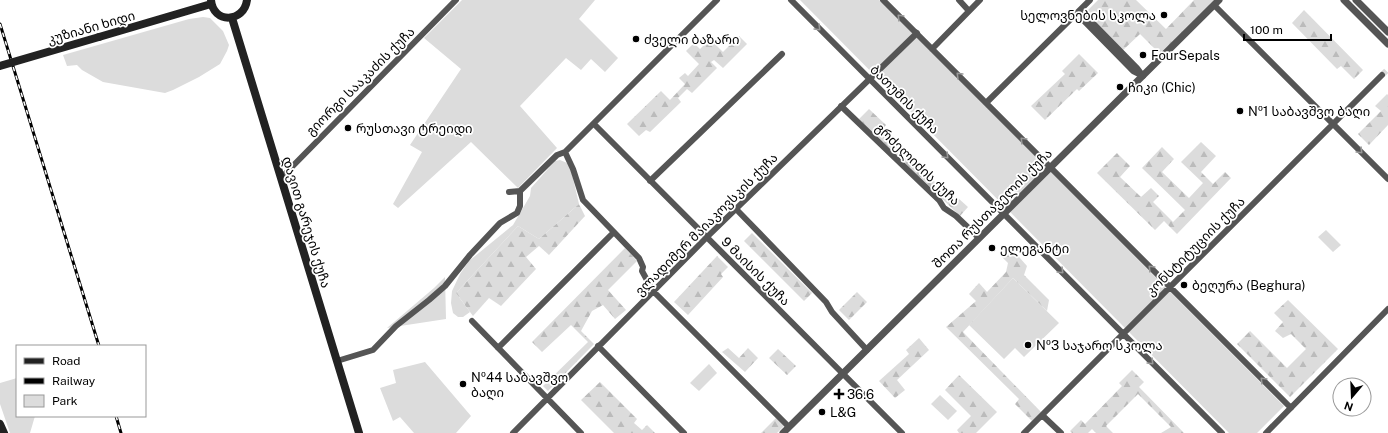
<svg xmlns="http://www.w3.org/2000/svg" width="1388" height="433" viewBox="0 0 1388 433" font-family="'Public Sans','Noto Sans Georgian',sans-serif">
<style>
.green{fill:#dcdcdc}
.forest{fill:url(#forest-firs)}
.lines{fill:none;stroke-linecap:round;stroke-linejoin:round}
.minor-tunnel{stroke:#d9d9d9;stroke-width:6;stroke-dasharray:6 3;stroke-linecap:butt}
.minor{stroke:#555;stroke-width:6}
.tertiary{stroke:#555;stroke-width:7}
.secondary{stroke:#222;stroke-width:8}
.rail-casing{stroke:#000;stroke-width:3}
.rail{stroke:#fff;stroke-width:1.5;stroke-dasharray:4.5;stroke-linecap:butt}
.secondary-bridge{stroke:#222;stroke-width:8}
.oneway{stroke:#999}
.poi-dot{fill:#000;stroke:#fff;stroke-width:1.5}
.labels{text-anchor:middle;stroke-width:3.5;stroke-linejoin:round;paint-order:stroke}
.poi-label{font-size:13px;fill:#000;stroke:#fff;text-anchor:start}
.street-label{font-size:13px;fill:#000;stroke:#fff}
</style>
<defs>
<pattern id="forest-firs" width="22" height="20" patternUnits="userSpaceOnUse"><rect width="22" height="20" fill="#dcdcdc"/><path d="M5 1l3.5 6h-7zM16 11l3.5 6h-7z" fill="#bbb"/></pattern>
</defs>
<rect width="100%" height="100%" fill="#fff"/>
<path class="green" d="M462,0H595L579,19L618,58L605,72L591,59L581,70L566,58L520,106L557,148L518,188L471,142L398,208L393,204L422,152L410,145L461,69L424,38Z
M800,0H879L1284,406L1257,433H1229Z
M203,17L210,18L223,31L229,45L227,51L220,64L199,77L173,90L165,93L103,82L82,70L77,65L67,66L63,55L189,19Z
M560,160L567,163L571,170L579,204L539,239L518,226L456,293L470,312L463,317H458L453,313L451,303L452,291L460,274L469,261L513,225L530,196L531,188L555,161Z
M1326,230L1341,245L1333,252L1318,237Z
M445,277L446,319L387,328L434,288Z
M1013,278L1059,323L1024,357L1015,348L1004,359L969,325Z
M425,362L471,416L456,433H414L400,417L393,421L380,388L396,383L393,370Z
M709,364L717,373L699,391L690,383Z
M17,378V416H35L30,433H10L0,404V383Z
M940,395L957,411L948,420L931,404Z"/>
<path class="forest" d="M1098,0H1136L1166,29L1194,0H1216L1161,55L1140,34L1122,51L1085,13Z
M1304,10L1363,70L1354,79L1341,66L1337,69L1292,23Z
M739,36L747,44L723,68L714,60L711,62L717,68L692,93L687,89L678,98L681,102L650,132L646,130L639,136L627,124L661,91L670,100L685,84L679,78L685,73L688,76L699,64L686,51L694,43L700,49L710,39L723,52Z
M1079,54L1098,73L1079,91L1077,89L1045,120L1031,106L1065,74L1062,71Z
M1387,94L1388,95V125L1369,145L1358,134L1381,111L1375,106Z
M869,109L886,125L881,131L955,201L958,198L968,207L960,216L859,119Z
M1201,142L1216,156L1201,172L1213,184L1225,172L1231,178L1177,234L1164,221L1155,230L1097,173L1117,153L1130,166L1120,177L1141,197L1151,188L1159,196L1153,202L1173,222L1185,210L1142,168L1162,147L1174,159L1162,172L1189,198L1203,183L1181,162Z
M579,204L585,216L549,255L539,246L526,257L536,269L501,306L489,298L473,316L456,293L518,226L539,239Z
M752,233L812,293L804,301L744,241Z
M625,248L637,261L608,290L626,310L615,319L603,305L592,311L581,331L594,344L548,391L543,386L588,342L571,325L542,352L532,342Z
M1012,249L1027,266L1024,275L1049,300L1047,311L1013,278L963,332L1041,412L1032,421L1015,404L1019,399L946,327L976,301L969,294L979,283L987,292L1006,272L1008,263L1002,257Z
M717,256L728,267L721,274L723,277L688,315L674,302Z
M857,292L867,302L849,320L839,310Z
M1288,300L1338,349L1290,397L1237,344L1250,331L1287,368L1306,349L1291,334L1283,338L1275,331L1283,322L1274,313Z
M919,338L929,350L897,380L905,390L895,398L879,381L909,354L906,350Z
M728,348L739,358L748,348L758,358L745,372L722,352Z
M778,349L796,366L787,375L769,358Z
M1132,370L1144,382L1139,387L1184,433H1161L1171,427L1138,394L1106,426L1113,433H1096L1092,429L1088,433H1072L1070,431L1081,420L1085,424L1122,386L1119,383Z
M959,375L997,412L976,433H959L957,430L971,416L945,390Z
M600,382L637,419L634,423L642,430L647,425L655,433H614L581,400Z
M776,418L784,426L777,433H761Z"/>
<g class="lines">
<path class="minor-tunnel" d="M1382,75L1388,69"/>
<path class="minor" d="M791,0L1222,433
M883,0L1291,408
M959,0L969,11
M1214,5L1388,179
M1078,13L1086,16L1137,68L1143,76L1133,71L1082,19Z
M932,49L980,0
M986,103L1090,0
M841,106L939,200L944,208L956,216L979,238
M594,124L902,433
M565,152L573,169L583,200L639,258L643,267L642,271L653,291L789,427
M281,178L456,0
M650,181L782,54
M509,192L520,191L557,155L565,152L717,0
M736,209L826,302L832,312L867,350
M472,321L581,433
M598,346L684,433
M498,348L614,232
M337,361L373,350L396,326L429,300L445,286L470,255L500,223L517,213L520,206V191
M1042,415L1061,433
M513,433L707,237L917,33
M1024,433L1382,75
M1266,433L1388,309"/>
<path class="tertiary" d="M1344,0L1388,44
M1356,0L1388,32
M783,433L1219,0"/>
<path class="secondary" d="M211,0C213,24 244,23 247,0
M232,18L359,433
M99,37L211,4
M0,424L4,433"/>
<g class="rail-casing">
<path id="rail" d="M0,24L99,346
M116,416L121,433"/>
</g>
<use href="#rail" class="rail"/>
<path class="secondary-bridge" d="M0,66L99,37"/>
</g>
<defs><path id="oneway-chevron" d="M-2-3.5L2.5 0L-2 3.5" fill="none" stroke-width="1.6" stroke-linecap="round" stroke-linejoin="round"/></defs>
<g class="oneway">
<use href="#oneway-chevron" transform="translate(900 17) rotate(-135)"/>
<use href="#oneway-chevron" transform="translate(818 28) rotate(45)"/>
<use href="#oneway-chevron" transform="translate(959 75) rotate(-135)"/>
<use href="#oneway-chevron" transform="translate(1023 140) rotate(-135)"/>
<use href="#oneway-chevron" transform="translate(1360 151) rotate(45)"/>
<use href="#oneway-chevron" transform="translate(946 156) rotate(45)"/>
<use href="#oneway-chevron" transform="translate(1151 268) rotate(-135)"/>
<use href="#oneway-chevron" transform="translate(1061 271) rotate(45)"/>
<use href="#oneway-chevron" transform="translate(1151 362) rotate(45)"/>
<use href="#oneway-chevron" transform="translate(1263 380) rotate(-135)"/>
</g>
<g class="poi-dot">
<circle cx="1164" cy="15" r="4"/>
<circle cx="636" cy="39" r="4"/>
<circle cx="1143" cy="55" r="4"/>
<circle cx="1120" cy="87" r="4"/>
<circle cx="1240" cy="111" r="4"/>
<circle cx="348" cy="128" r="4"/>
<circle cx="992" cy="248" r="4"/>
<circle cx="1184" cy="285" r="4"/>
<circle cx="1028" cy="345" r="4"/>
<circle cx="463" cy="384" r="4"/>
<path d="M837 388h4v4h4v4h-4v4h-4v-4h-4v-4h4z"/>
<circle cx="822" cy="412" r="4"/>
</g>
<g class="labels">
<g class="poi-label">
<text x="1156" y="20" text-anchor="end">სელოვნების სკოლა</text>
<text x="644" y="44">ძველი ბაზარი</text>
<text x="1151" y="60">FourSepals</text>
<text x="1128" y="92">ჩიკი (Chic)</text>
<text x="1248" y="116">№1 საბავშვო ბაღი</text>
<text x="356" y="133">რუსთავი ტრეიდი</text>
<text x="1000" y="253">ელეგანტი</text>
<text x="1192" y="290">ბეღურა (Beghura)</text>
<text x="1036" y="350">№3 საჯარო სკოლა</text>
<text x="471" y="382">№44 საბავშვო<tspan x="471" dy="15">ბაღი</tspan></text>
<text x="847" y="399">36.6</text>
<text x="830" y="417">L&amp;G</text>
</g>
<g class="street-label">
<text transform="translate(91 27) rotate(-16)" y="5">კუზიანი ხიდი</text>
<text transform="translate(360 81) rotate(-45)" y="5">გიორგი სააკაძის ქუჩა</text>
<text transform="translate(905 99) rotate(45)" y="5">ბათუმის ქუჩა</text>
<text transform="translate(918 164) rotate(44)" y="5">გრძელიძის ქუჩა</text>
<text transform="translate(992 208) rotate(-45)" y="5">შოთა რუსთაველის ქუჩა</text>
<text transform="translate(307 222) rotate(73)" y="5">დავით გარეჯის ქუჩა</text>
<text transform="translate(706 224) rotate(-45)" y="5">ვლადიმერ მაიაკოვსკის ქუჩა</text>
<text transform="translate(1195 246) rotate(-45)" y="5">კონსტიტუციის ქუჩა</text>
<text transform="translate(756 271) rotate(45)" y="5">9 მაისის ქუჩა</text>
</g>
</g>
<rect x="16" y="345" width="130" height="72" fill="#ffffff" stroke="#999999"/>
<rect x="24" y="358" width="20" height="6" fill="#222222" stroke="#999999"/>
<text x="52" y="365" font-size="12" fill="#000000">Road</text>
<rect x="24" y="378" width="20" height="6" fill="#000000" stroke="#999999"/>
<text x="52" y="385" font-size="12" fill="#000000">Railway</text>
<rect x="24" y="395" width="20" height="12" fill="#dcdcdc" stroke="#999999"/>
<text x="52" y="405" font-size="12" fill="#000000">Park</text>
<g transform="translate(1352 397) rotate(199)"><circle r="19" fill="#ffffff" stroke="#999999"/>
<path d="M0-3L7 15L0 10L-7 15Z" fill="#000000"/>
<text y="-6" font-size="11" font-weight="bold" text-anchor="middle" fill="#000000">N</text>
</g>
<path d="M1244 34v6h87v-6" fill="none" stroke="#000000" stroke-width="2"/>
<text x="1250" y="34" font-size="12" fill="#000000" stroke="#ffffff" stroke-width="3" paint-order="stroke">100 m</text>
</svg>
